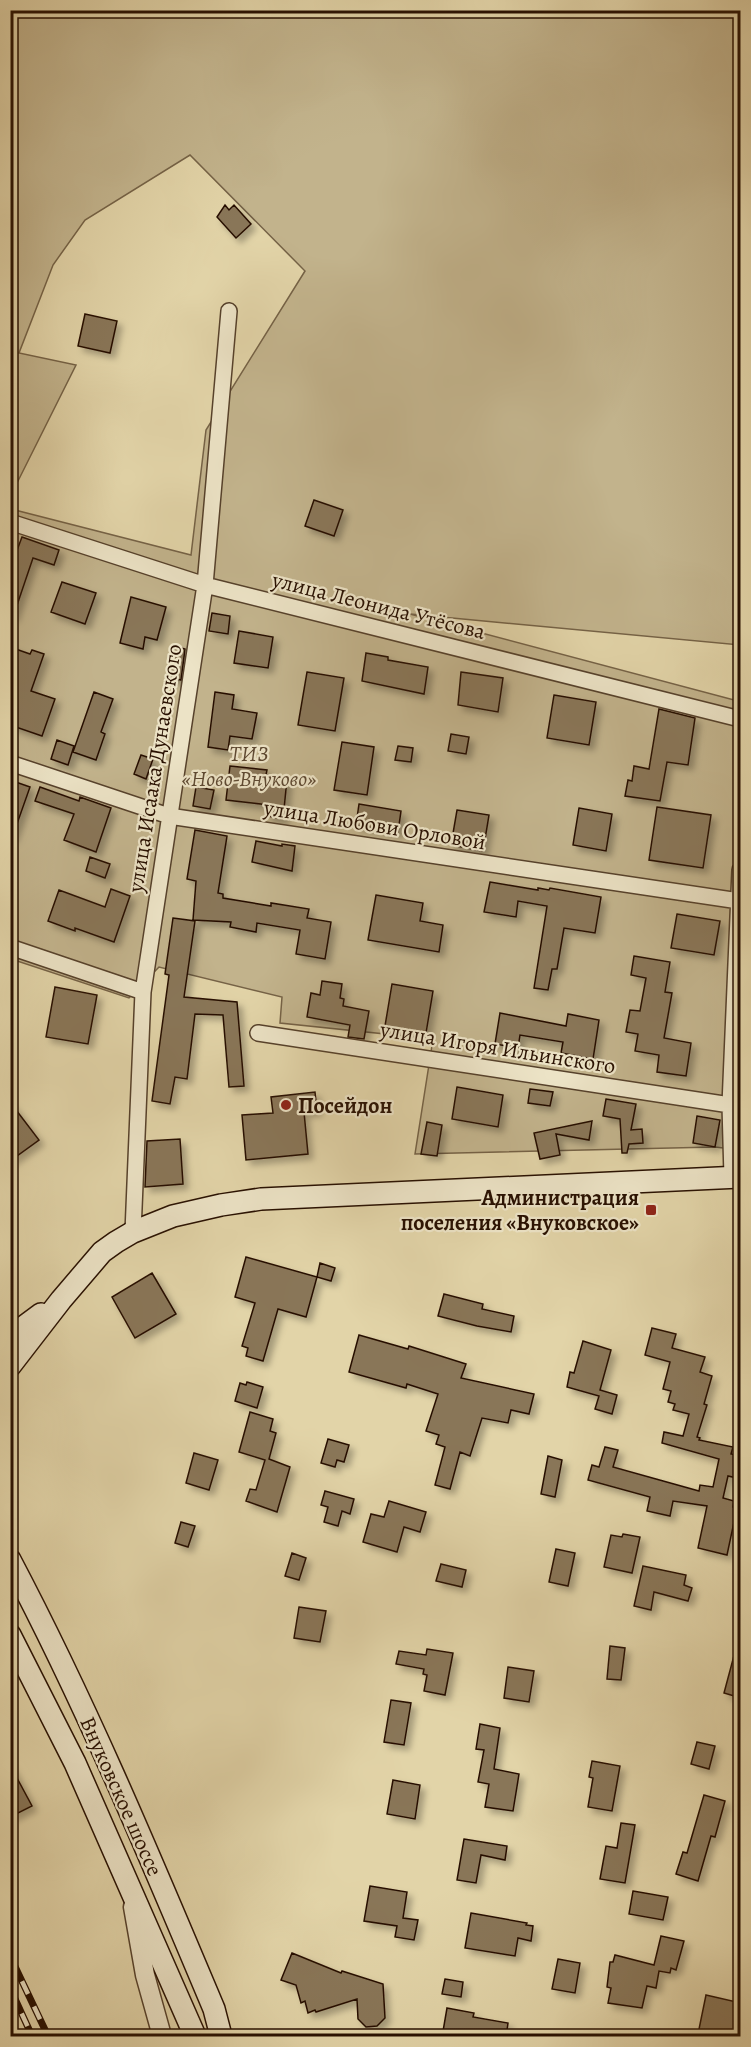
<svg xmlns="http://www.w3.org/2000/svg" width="751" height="2047" viewBox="0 0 751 2047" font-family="Alegreya,serif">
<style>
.green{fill:#c2b38c;stroke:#756246;stroke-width:1.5}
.building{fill:#897658;stroke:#281001;stroke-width:1.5;filter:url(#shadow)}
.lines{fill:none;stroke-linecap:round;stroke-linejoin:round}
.minor-casing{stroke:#56412b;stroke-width:18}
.tertiary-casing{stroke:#56412b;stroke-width:21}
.secondary-casing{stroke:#281001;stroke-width:24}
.minor{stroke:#ece3c6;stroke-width:15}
.tertiary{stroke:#ece3c6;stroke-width:18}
.secondary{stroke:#ece3c6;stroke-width:21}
.rail-casing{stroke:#281001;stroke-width:7}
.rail{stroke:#ece3c6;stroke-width:4.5;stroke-dasharray:14;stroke-linecap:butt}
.poi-dot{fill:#8f2418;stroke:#ece3c6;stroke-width:2}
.labels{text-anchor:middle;stroke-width:4.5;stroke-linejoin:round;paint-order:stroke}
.street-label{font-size:22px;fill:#281001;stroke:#ece3c6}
.park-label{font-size:22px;font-style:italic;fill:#5e4932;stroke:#ece3c6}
.poi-label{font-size:22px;font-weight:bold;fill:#281001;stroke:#ece3c6;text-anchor:start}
</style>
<defs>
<filter id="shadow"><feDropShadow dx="5" dy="5" stdDeviation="3" flood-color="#0004"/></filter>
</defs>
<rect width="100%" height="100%" fill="#e2d4a8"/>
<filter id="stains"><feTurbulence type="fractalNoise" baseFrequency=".00333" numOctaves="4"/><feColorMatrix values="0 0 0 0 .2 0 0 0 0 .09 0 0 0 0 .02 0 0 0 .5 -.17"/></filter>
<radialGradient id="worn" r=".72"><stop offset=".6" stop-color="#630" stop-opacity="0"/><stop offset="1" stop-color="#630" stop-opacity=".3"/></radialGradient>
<path class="green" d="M11,11H740V645L410,614L734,700L740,699V1150L715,1147L415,1154L433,1039L280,1023L282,997L159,967L129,998L11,959V509L191,555L206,430L305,271L190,155L85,220L53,265L19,353L76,365L11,495Z"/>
<path class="building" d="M225,205L229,210L234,205L251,224L236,238L217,217Z
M85,314L117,321L110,353L78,346Z
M314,500L343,510L334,536L305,526Z
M22,537L59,550L54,565L33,558L13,617L10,616V569Z
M62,582L96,593L85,624L51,612Z
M131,597L166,607L157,640L145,637L143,649L120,643Z
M212,613L230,616L228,634L209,631Z
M239,631L273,637L268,668L234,663Z
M174,646L185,649L181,680L167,677Z
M10,647L30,654L32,650L44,654L31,691L55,699L42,736L10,725Z
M366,653L388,657V660L428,667L424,694L362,681Z
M307,672L344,678L335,731L298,725Z
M461,672L503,678L498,712L458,705Z
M94,692L113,699L101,732L105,734L96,760L73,752Z
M215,692L234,695L232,709L257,713L252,739L230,736L228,750L208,747Z
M554,695L596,702L589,745L547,738Z
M659,709L695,718L688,765L667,762L660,801L625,796L628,780L632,781L634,766L649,769Z
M451,734L469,737L466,754L448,751Z
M57,740L74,746L68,765L51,759Z
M342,742L374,747L367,795L334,790Z
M398,746L413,748L411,762L395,760Z
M141,755L153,759L146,779L134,774Z
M230,766L267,770L266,775L287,779L283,819L267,816L269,805L226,800Z
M10,780L30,787L12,838L10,837Z
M40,787L79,801L80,797L111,808L96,852L64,840L74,814L35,801Z
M196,787L214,790L210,809L193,806Z
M359,804L401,811L398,832L356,825Z
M657,807L711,815L703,868L649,860Z
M579,808L612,814L606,851L573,845Z
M457,810L489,815L483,851L451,845Z
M195,830L227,836L218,893L223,894V898L271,906V903L309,909L307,918L331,922L325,959L296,954L300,930L257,923L256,932L230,927L231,922L193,920L196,881L187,879Z
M256,841L282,846V844L295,846L292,871L252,862Z
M90,857L110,864L105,878L86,871Z
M490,882L538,890V888L549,890L550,888L601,897L595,933L564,928L557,969H552L548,990L534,988L547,906L518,901L516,917L484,912Z
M111,889L130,896L114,942L75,928V931L48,921L59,890L105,907Z
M376,895L423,903L420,921L443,925L439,952L368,940Z
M677,914L720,921L714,955L671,948Z
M173,918L195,921L184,997L237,1002L244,1086L229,1087L223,1015L195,1014L187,1079L175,1077L170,1104L152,1101L169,975L165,974Z
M634,956L670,962L665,992L672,993L664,1038L691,1043L686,1076L657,1072L659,1055L635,1051L638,1034L626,1032L630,1010L640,1011L646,978L631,975Z
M322,981L342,984L340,998L344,999L343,1006L369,1011L364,1039L348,1037L350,1025L307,1017L311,993L320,995Z
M392,984L433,991L426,1033L385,1026Z
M55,987L97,995L88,1044L46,1037Z
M500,1013L566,1026L568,1014L599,1020L593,1059L561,1053L563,1042L520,1035L518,1048L495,1044Z
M457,1087L503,1095L498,1127L452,1119Z
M530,1089L553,1092L550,1106L528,1103Z
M315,1092L317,1111L304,1112L308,1154L246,1160L242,1115L273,1113L271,1097Z
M606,1099L636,1104L631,1130L642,1129L643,1143L629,1144L627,1153H622L620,1119L603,1116Z
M10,1102L39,1140L10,1161Z
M697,1116L720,1120L715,1147L693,1143Z
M592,1121L589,1140L556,1134L560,1155L540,1159L534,1133Z
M427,1122L442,1125L437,1156L421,1154Z
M180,1139L183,1184L145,1187L147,1141Z
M246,1257L317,1277L306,1317L278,1309L263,1361L246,1356L248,1348L242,1346L255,1303L235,1297Z
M320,1263L335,1268L331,1281L317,1277Z
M152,1273L176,1314L135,1338L112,1297Z
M444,1294L483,1304L482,1309L514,1316L511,1332L477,1326L438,1316Z
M652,1328L676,1334L672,1348L705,1357L700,1372L712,1376L704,1404L707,1405L697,1437L700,1438L699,1440L733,1447L731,1454L741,1456V1479L728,1476L723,1498L734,1501L733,1507L737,1508L727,1555L698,1548L707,1506L673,1501L670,1516L647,1511L650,1497L588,1480L592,1465L599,1467L605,1447L618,1450L613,1467L699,1491L700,1485L713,1487L719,1459L662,1443L664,1432L683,1436L689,1414L673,1410L675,1404L668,1402L671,1391L663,1389L670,1362L645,1355Z
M359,1335L408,1349L409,1346L466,1364L461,1378L534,1394L529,1414L511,1410L508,1423L482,1418L470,1456L460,1452L450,1489L435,1485L445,1447L436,1444L439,1435L426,1431L438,1394L407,1384L406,1388L349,1372Z
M583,1341L611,1350L600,1390L617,1395L612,1414L595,1409L599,1396L567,1387L570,1372L574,1373Z
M247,1382L263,1387L257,1408L235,1401L240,1383L246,1385Z
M250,1412L273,1419L270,1431L276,1433L269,1459L290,1467L277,1512L246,1501L250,1489L256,1490L265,1460L239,1452Z
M328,1439L349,1445L344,1462L337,1460L335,1467L321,1463Z
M194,1453L218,1460L209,1490L186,1483Z
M548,1456L562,1460L555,1497L541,1494Z
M325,1491L354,1499L350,1514L342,1511L338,1526L324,1522L328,1507L321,1505Z
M389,1501L426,1512L420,1532L404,1527L397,1552L363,1542L371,1514L384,1517Z
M181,1522L195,1526L188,1547L175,1543Z
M623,1534L640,1537L632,1573L604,1567L611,1535L622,1537Z
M556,1549L575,1553L568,1586L549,1582Z
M292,1553L306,1558L299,1580L285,1576Z
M441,1564L466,1570L462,1587L436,1581Z
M643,1566L686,1575L684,1585L692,1588L688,1601L654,1592L651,1610L634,1606Z
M299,1607L326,1611L320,1642L294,1638Z
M610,1646L625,1648L621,1680L607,1679Z
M736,1648H741V1698L724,1693Z
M427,1649L453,1653L445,1695L424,1691L427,1675L423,1674L424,1669L396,1664L399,1651L426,1655Z
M508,1667L534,1671L529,1702L504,1698Z
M391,1700L411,1703L404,1745L384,1742Z
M480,1724L500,1728L494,1769L519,1774L513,1811L485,1807L489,1784L478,1782L484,1750L476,1749Z
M697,1742L715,1746L709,1769L691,1764Z
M592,1761L620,1766L612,1811L588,1807L593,1778L589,1777Z
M10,1765L32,1806L10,1817Z
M393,1780L420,1785L415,1819L387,1814Z
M704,1795L725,1801L715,1837L711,1836L698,1881L676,1874L683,1852L687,1853Z
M621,1823L635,1825L625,1883L600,1879L606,1846L617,1848Z
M464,1839L507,1846L505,1860L481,1855L476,1883L457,1880Z
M370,1886L407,1892L403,1918L418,1920L414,1940L395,1937L397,1926L364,1921Z
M633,1891L668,1897L663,1920L629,1914Z
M471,1913L527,1923L526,1925L533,1926L531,1941L518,1938L515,1956L465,1948Z
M661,1936L684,1941L676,1970L671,1968L670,1973L659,1971L656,1988L647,1986L642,2008L608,2003L611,1988L607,1987L610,1962H613L615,1955L654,1965Z
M292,1953L341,1973L342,1971L383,1984L385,2018L377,2026L366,2027L358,2019L357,1999L316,2012L315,2010L308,2013L305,2001L301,2003L296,1985L281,1980Z
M558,1959L580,1963L575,1993L552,1989Z
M445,1979L463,1982L461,1997L442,1994Z
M706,1995L741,2003V2015L735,2037H708L698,2034Z
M447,2008L474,2013L473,2017L508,2023L506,2037H442Z"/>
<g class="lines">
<g class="minor-casing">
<path id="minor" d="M10,522L205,585L740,719
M10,763L169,816L739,901
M10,947L143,992
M258,1033L730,1105
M732,1177L730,1105L740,870
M133,1232L143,992L205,585L229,311"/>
</g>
<g class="tertiary-casing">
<path id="tertiary" d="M133,1907L145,1975L162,2036"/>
</g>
<g class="secondary-casing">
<path id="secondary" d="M10,1337L41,1314
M10,1366L61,1300L102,1252L116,1242L133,1232L173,1216L221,1205L261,1199L740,1177
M10,1560C87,1706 150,1857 214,2009L221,2036
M10,1635L75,1763L195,2036"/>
</g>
<use href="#minor" class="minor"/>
<use href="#tertiary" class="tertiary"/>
<use href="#secondary" class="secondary"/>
<g class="rail-casing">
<path id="rail" d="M10,1956L48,2036
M10,1988L32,2036"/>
</g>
<use href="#rail" class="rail"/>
</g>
<g class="poi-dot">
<circle cx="286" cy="1105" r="6"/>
<rect x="645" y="1204" width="12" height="12" rx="3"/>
</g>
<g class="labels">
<g class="street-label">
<text transform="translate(379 605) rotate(14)" y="8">улица Леонида Утёсова</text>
<text transform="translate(154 768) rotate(-81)" y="8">улица Исаака Дунаевского</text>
<text transform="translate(375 824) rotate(9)" y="8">улица Любови Орловой</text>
<text transform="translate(498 1047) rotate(9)" y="8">улица Игоря Ильинского</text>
<text transform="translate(122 1796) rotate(66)" y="8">Внуковское шоссе</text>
</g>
<g class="park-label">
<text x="249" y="761">ТИЗ<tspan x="249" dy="25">«Ново-Внуково»</tspan></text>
</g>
<g class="poi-label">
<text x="298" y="1113">Посейдон</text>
<text x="639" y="1205" text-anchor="end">Администрация<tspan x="639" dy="25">поселения «Внуковское»</tspan></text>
</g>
</g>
<rect width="751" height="2047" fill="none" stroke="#e2d4a8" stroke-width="36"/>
<rect x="12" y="12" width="727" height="2023" fill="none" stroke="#281001" stroke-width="3"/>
<rect x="18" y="18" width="715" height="2011" fill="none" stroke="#281001" stroke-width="1.5"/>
<rect width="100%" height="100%" filter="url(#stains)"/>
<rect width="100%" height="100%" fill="url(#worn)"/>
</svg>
